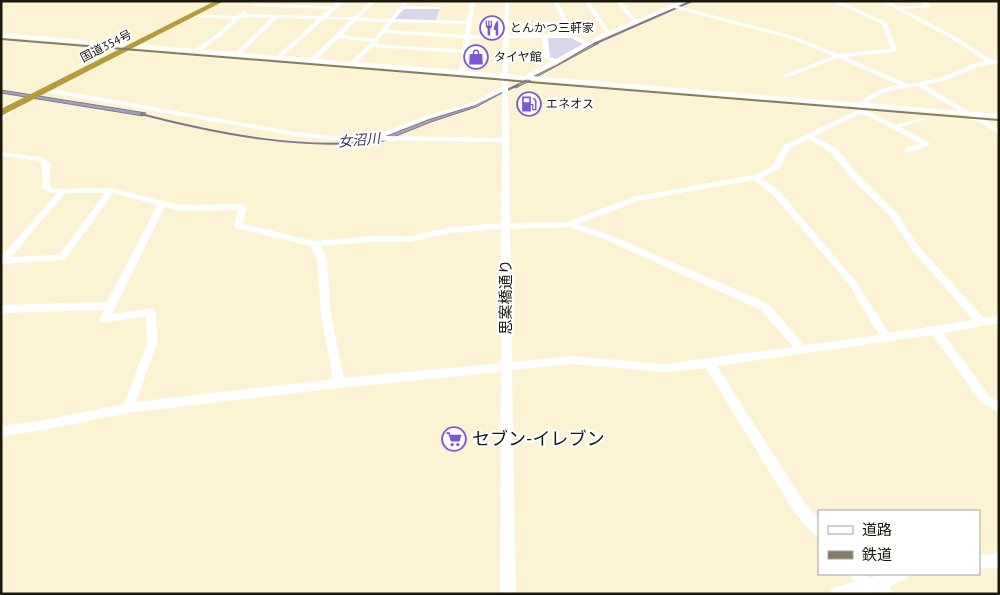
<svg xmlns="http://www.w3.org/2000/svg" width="1000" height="595" viewBox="0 0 1000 595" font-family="'PT Sans','Noto Sans JP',sans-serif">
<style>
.green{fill:#d9d6e9}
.water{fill:#a6a1be;stroke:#7c7889}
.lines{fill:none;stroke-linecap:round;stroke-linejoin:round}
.stream{stroke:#7c7889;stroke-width:2}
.minor{fill:#fff;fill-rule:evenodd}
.highway{fill:#b59b3c;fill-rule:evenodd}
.rail{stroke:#827c68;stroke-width:2}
.labels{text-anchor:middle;stroke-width:4.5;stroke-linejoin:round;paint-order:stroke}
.far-poi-label{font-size:12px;fill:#1a170c;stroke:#fff;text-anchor:start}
.far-street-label{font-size:12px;fill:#1a170c;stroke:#fff}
.far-water-label{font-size:14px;font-style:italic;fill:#3e345f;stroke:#fff}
.street-label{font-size:15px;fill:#1a170c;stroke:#fff}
.near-poi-label{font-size:18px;fill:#1a170c;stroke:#fff;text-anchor:start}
</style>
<rect width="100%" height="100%" fill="#fcf3d4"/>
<path class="green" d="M402,7L440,8L435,22L392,20Z
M545,36H572L588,44L559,61L547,58Z"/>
<path class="water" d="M596,42L599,43L516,88L513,87L476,107L431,122L381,142L379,139L428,120L473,106L557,65Z
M1,90L146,113L143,116L1,93Z"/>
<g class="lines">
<path class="stream" d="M594,44L692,1
M506,91L518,85
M141,114C214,133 307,152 382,140"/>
<path class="minor" d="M339,1H344L328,17H354L371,1H376L359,18L390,19L404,1H409L406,6L440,7L442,8L440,9H404L395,19L467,21L471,1H475L470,35H504L505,1H509V35L569,34L553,1H558L574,35L588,42L605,32L584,1H589L609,31L632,21L616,1H621L636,20L681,1H688L678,6L796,37L838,54L891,49L882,24L832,1H839L886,22L897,50L894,52L845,57L908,84L940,78L973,64L986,61L952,39L882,1H888L899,7L924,5L919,1H925L931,5L929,7L903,9L956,37L992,60L999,59V63L977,67L944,81L925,85L970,112L999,114V118L978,116L999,129V134L967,115L865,107L863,111L872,113L895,125L927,117V119L901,127L931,144L911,152H905V148L921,144L868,116L860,114L814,136L837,149L860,177L896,212L919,247L984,318L999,315V323L943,333L989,396L999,402V413L981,402L932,335L717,366L804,502L819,519V537L814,535L794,512L706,368L664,372L573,364L512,370L516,594H500L501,372L339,388L128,413L39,431L1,436V426L39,421L124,404L147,343L146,316L104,323L100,322L99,319L104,310L1,313V305L107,302L157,205L113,193L65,260L1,264V257L57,193H50L42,188V164L39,161L1,156V152L41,157L50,163V187L54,189L111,188L179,205L243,204L247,207L243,224L315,241L371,236H410L452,227L501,223L502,142L335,140L295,136L46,92L43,90L46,88L295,132L335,136H377V134L425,116L471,103L502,87V78L1,37V33L195,49L217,34L233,19L194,17L192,14L236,16L244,10L247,12L245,14L322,16L330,9L254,6L252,5L254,4L333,6ZM674,8L792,39L833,56L784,75V77H788L838,58L900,85C885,87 872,91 861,103L532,76L558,62H561V60L610,34ZM242,17L271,18L236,52L202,50L221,36ZM277,18L318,19L277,56L242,53ZM324,19L351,20L311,58L283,56ZM356,21L388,22L374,39L342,35ZM393,22L467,24L465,35L387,30ZM384,33L464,38L463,50L375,44ZM339,38L371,42L351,62L317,59ZM503,38L502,74L465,71L470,39ZM509,38H542L544,58L552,61L524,76L508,74ZM548,38H571L583,44L556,59L550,57ZM372,47L462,53L459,70L357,62ZM508,78L859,107L856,111L784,145L773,165L766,170L753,175L633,197L567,222L510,223ZM918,86L959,111L868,103C882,90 899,89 918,86ZM502,92V138L385,136L429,118L475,105ZM809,139L831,153L854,181L890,216L913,251L973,320L889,333L854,279L779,191L761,178L779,169L790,148ZM753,180L773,195L848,283L879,335L804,345L769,304L612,236L578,224L638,201ZM65,193H105L59,255L11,257ZM165,207L179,211L238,210L234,226L235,228L311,246L317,260L321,315L333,379L136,402L157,343L156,312L151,308L112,314ZM569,227L606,240L761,310L793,347L664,364L573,356L512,362L510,229ZM501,229V363L344,378L331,315L327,260L321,246L371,242H410L452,233Z
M8,107H12L14,110L1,121V115L7,110Z
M999,553V567L979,569V555Z
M850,574H866L870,578L881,574H909L907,579L889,586L893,594H876L874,591L866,594H829L831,589L854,582Z"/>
<path class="highway" d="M215,1H224L1,116V109Z"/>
<path class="rail" d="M1,39L999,120"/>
</g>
<defs>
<g id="restaurant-ring" transform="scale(1.25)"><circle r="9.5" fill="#fff" stroke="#7c58d2" stroke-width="1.5"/><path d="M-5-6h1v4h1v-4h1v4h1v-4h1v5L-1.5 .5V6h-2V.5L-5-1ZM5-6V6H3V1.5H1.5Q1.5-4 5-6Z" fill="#7c58d2"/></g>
<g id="shop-ring" transform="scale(1.25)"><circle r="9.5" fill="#fff" stroke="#7c58d2" stroke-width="1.5"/><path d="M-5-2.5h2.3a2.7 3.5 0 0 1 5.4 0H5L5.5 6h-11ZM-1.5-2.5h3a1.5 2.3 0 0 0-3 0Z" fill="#7c58d2"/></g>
<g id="fuel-ring" transform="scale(1.25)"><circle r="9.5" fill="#fff" stroke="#7c58d2" stroke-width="1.5"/><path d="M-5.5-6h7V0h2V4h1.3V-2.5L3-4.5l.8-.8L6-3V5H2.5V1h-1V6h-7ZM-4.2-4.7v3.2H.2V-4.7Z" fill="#7c58d2"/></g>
<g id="supermarket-ring" transform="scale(1.25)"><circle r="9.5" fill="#fff" stroke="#7c58d2" stroke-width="1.5"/><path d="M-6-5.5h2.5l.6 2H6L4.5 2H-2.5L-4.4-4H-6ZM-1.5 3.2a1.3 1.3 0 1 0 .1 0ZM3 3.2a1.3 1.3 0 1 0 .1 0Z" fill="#7c58d2"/></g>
</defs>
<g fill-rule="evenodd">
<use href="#restaurant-ring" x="492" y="28"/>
<use href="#shop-ring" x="476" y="57"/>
<use href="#fuel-ring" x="529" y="104"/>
<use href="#supermarket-ring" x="454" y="439"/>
</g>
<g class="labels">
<g class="far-poi-label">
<text x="510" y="32">とんかつ三軒家</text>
<text x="494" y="61">タイヤ館</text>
<text x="546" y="108">エネオス</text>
</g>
<g class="far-street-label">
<text transform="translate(106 46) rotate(-27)" y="4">国道354号</text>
</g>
<g class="far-water-label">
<text transform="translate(359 140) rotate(-5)" y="5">女沼川</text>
</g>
<g class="street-label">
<text transform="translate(506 297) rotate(-90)" y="5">思案橋通り</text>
</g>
<g class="near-poi-label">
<text x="472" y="445">セブン-イレブン</text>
</g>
</g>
<rect width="1000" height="595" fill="none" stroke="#1a170c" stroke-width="5"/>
<rect x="818" y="510" width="162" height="65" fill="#ffffff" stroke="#a3a29e"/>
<rect x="828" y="526" width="25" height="8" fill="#ffffff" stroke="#a3a29e"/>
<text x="862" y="535" font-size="15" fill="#1a170c">道路</text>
<rect x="828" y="551" width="25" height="8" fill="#827c68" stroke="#a3a29e"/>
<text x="862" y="560" font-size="15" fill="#1a170c">鉄道</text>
</svg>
